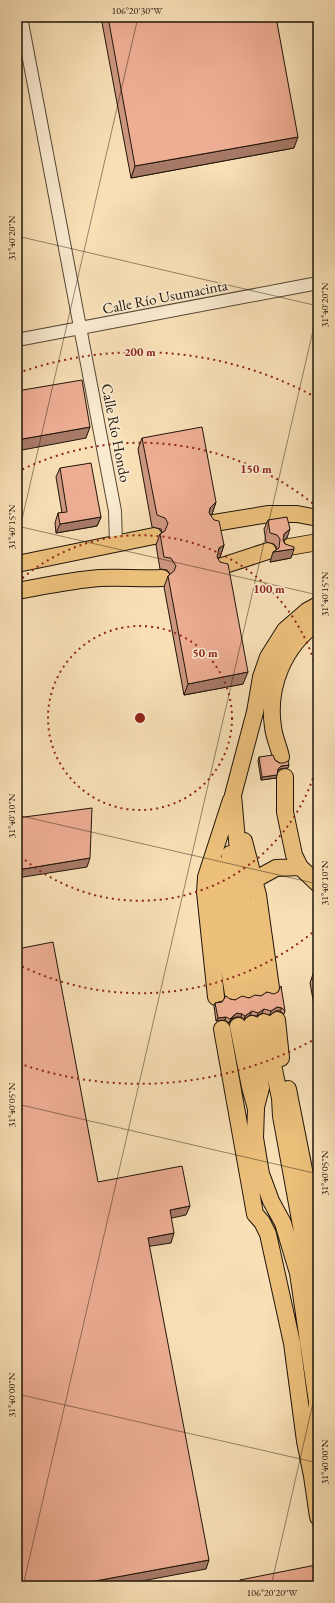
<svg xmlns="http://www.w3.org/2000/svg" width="335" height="1603" viewBox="0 0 335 1603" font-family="'EB Garamond',serif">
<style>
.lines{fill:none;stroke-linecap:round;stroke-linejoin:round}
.minor-casing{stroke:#554834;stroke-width:14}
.major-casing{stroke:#1f1509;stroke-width:18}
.minor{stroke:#faead0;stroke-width:12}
.major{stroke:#ecc07b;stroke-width:16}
.wall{fill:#cd967f;stroke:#1f1509}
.shaded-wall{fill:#a77a68;stroke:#1f1509}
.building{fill:#eeae94;stroke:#1f1509}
.ticks{fill:none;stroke:#1f1509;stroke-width:1;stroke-opacity:0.45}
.ring{fill:none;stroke:#8f2418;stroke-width:2;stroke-dasharray:2 4}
.labels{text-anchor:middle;stroke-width:3.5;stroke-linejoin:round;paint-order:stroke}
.street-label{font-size:15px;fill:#1f1509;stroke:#faead0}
.centre{fill:#8f2418;stroke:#faead0;stroke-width:2}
.ring-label{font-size:12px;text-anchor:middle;font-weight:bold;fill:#8f2418;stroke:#faead0;stroke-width:3.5;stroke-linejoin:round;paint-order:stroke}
.neatline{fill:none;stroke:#1f1509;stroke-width:1.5}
.ticks-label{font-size:10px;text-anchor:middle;fill:#1f1509}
</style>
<rect width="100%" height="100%" fill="#f8dfb6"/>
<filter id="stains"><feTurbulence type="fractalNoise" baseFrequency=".005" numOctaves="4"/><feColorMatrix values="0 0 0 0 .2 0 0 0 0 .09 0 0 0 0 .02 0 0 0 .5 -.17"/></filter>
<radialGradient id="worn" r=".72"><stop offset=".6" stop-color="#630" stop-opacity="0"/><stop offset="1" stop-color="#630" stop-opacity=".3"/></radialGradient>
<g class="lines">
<g class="minor-casing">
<path id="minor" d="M21,17L115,511L116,544
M17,340L318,283"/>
</g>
<g class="major-casing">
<path id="major" d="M214,523L269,514H297L318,518
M289,547L318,542
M17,564L154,536
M222,566L268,551
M17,591C45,586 72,580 100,578C121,577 141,579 162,578
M281,757C279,747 274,737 273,727C267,687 284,645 318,622
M285,777V812L294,855L300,867L318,884
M244,841L258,895L271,988
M230,854L228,873L230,893L247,992
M219,865L216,879L217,894L233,994
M254,880L276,868L300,867
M258,990L242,897L233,795L255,712L261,677L268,657L285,630L307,611L318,605
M216,997L205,892L206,877L231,800
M277,1020L281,1058
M264,1022L280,1098L281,1116L318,1319
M252,1024L261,1088L256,1107
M238,1026L250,1087L256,1109L255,1138L261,1174L271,1201L283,1223L298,1273L317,1402L314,1456
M222,1029L255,1214L262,1222L268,1234L292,1343L305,1441L312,1476L318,1517
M288,1089L318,1240"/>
</g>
<use href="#minor" class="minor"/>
<use href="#major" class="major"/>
</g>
<path class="wall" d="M101,17H276L294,148L131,178Z
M142,438L216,502L212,514L210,515L224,545L220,557L218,558L243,684L184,695L164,587L168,576L170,574L167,570L160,569L156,545L160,534L162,533L161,529L152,527L138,449Z
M60,468L101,517L97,526L56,533L55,523L58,513H62L56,477Z
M268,520L287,538L284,541L291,558L270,562L277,548L274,544L266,542L264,529Z
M259,757L275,760L288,768L280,769L277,772L276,778L261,780L258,761Z
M314,971H318V1027L310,983Z
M267,992L285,1011L284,1014L280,1011H276L270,1015L262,1013L257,1016L250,1015L244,1019L241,1017H236L231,1019L229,1023L225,1020L216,1021L214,1006L215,1003L230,999L235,1000L261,996Z
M240,1580L318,1586H238Z"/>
<path class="shaded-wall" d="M298,137L294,148L131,178L135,166Z
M90,427L86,438L17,451V440Z
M216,502L212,514L205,519L210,508Z
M101,517L97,526L56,533L60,524Z
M290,529L287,538L280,543L284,534Z
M224,545L220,557L215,560L219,548Z
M294,549L291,558L270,562L273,552Z
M248,672L243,684L184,695L188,684Z
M289,765L288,768L280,769L277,773L278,769L281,766Z
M277,775L276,778L261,780L262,777Z
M90,858L87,867L17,878V870Z
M20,906L17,914V907Z
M277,1007L282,1008L280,1011H276L270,1015L271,1011Z
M264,1009L262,1013L257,1016L258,1013Z
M252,1011L250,1015L244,1019L245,1016Z
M237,1013L242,1014L241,1017H236L231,1019L229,1023L233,1016Z
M226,1017L225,1020L216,1021L218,1018Z
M190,1206L186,1215L167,1219L170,1210Z
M174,1233L171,1243L145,1247L148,1238Z
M209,1560L206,1569L115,1586H68Z"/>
<path class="building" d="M108,17H276L298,137L135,166Z
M82,380L90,427L17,440V391Z
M202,427L216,502L210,508L209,513L214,520L219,521L224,545L219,548L217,557L220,562L228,564L248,672L188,684L168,576L174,571L176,566L171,558L164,557L160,534L165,531L168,523L165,518L157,515L142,438Z
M91,463L101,517L60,524L58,513L67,512L60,468Z
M287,517L290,529L284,534L283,540L285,544L294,547V549L273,552L279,548L280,539L277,535L270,533L268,520Z
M273,755L275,760L279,763H284L288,761L289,765L281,766L278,769L277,775L262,777L259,757Z
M92,808L90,858L17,870V818Z
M17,892L20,906L17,907Z
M53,942L98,1182L182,1166L190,1206L170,1210L174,1233L148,1238L209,1560L68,1586H17V949Z
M314,971H318V994Z
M281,986L285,1011L282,1008L277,1007L271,1011L264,1009L258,1013L252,1011L245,1016L242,1014L237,1013L233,1016L230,1019L226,1017L218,1018L215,1003L222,1002L226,996L230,999L235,1000L242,996L249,998L255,995L261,996L267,992L274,994L278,992Z
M316,1565L318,1576V1586H242L240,1580Z"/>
<path class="ticks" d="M17,236L318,306M17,526L318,595M17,541L138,17M17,815L318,884M17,1104L318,1174M17,1394L318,1463M23,1586L318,309M271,1586L318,1381"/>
<g class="ring">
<circle cx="140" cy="718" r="92"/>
<path d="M318 761A183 183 0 0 1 18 854M18 582A183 183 0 0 1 318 675"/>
<path d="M317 929A275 275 0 0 1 17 964M17 472A275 275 0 0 1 317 507"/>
<path d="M317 1038A366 366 0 0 1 18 1063M18 373A366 366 0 0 1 317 398"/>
</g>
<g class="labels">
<g class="street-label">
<text transform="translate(165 297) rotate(-11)" y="5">Calle Río Usumacinta</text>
<text transform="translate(116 433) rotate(79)" y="5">Calle Río Hondo</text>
</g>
</g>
<circle cx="140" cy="718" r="6" class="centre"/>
<g class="ring-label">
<text x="140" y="356">200 m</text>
<text x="256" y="473">150 m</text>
<text x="269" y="593">100 m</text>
<text x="205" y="657">50 m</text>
</g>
<rect width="335" height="1603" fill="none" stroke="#f8dfb6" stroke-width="44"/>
<rect x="22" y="22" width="291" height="1559" class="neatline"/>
<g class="ticks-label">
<text x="137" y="14">106°20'30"W</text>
<text transform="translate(11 238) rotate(-90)" y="4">31°40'20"N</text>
<text transform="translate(324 305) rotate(-90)" y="4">31°40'20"N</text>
<text transform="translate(11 527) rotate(-90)" y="4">31°40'15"N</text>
<text transform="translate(324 594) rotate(-90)" y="4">31°40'15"N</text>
<text transform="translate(11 816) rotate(-90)" y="4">31°40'10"N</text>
<text transform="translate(324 883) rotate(-90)" y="4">31°40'10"N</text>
<text transform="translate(11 1105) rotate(-90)" y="4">31°40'05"N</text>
<text transform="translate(324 1173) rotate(-90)" y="4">31°40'05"N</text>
<text transform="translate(11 1395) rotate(-90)" y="4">31°40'00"N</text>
<text transform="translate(324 1462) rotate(-90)" y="4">31°40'00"N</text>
<text x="272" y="1596">106°20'20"W</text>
</g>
<rect width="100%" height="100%" filter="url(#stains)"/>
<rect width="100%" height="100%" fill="url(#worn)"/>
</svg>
